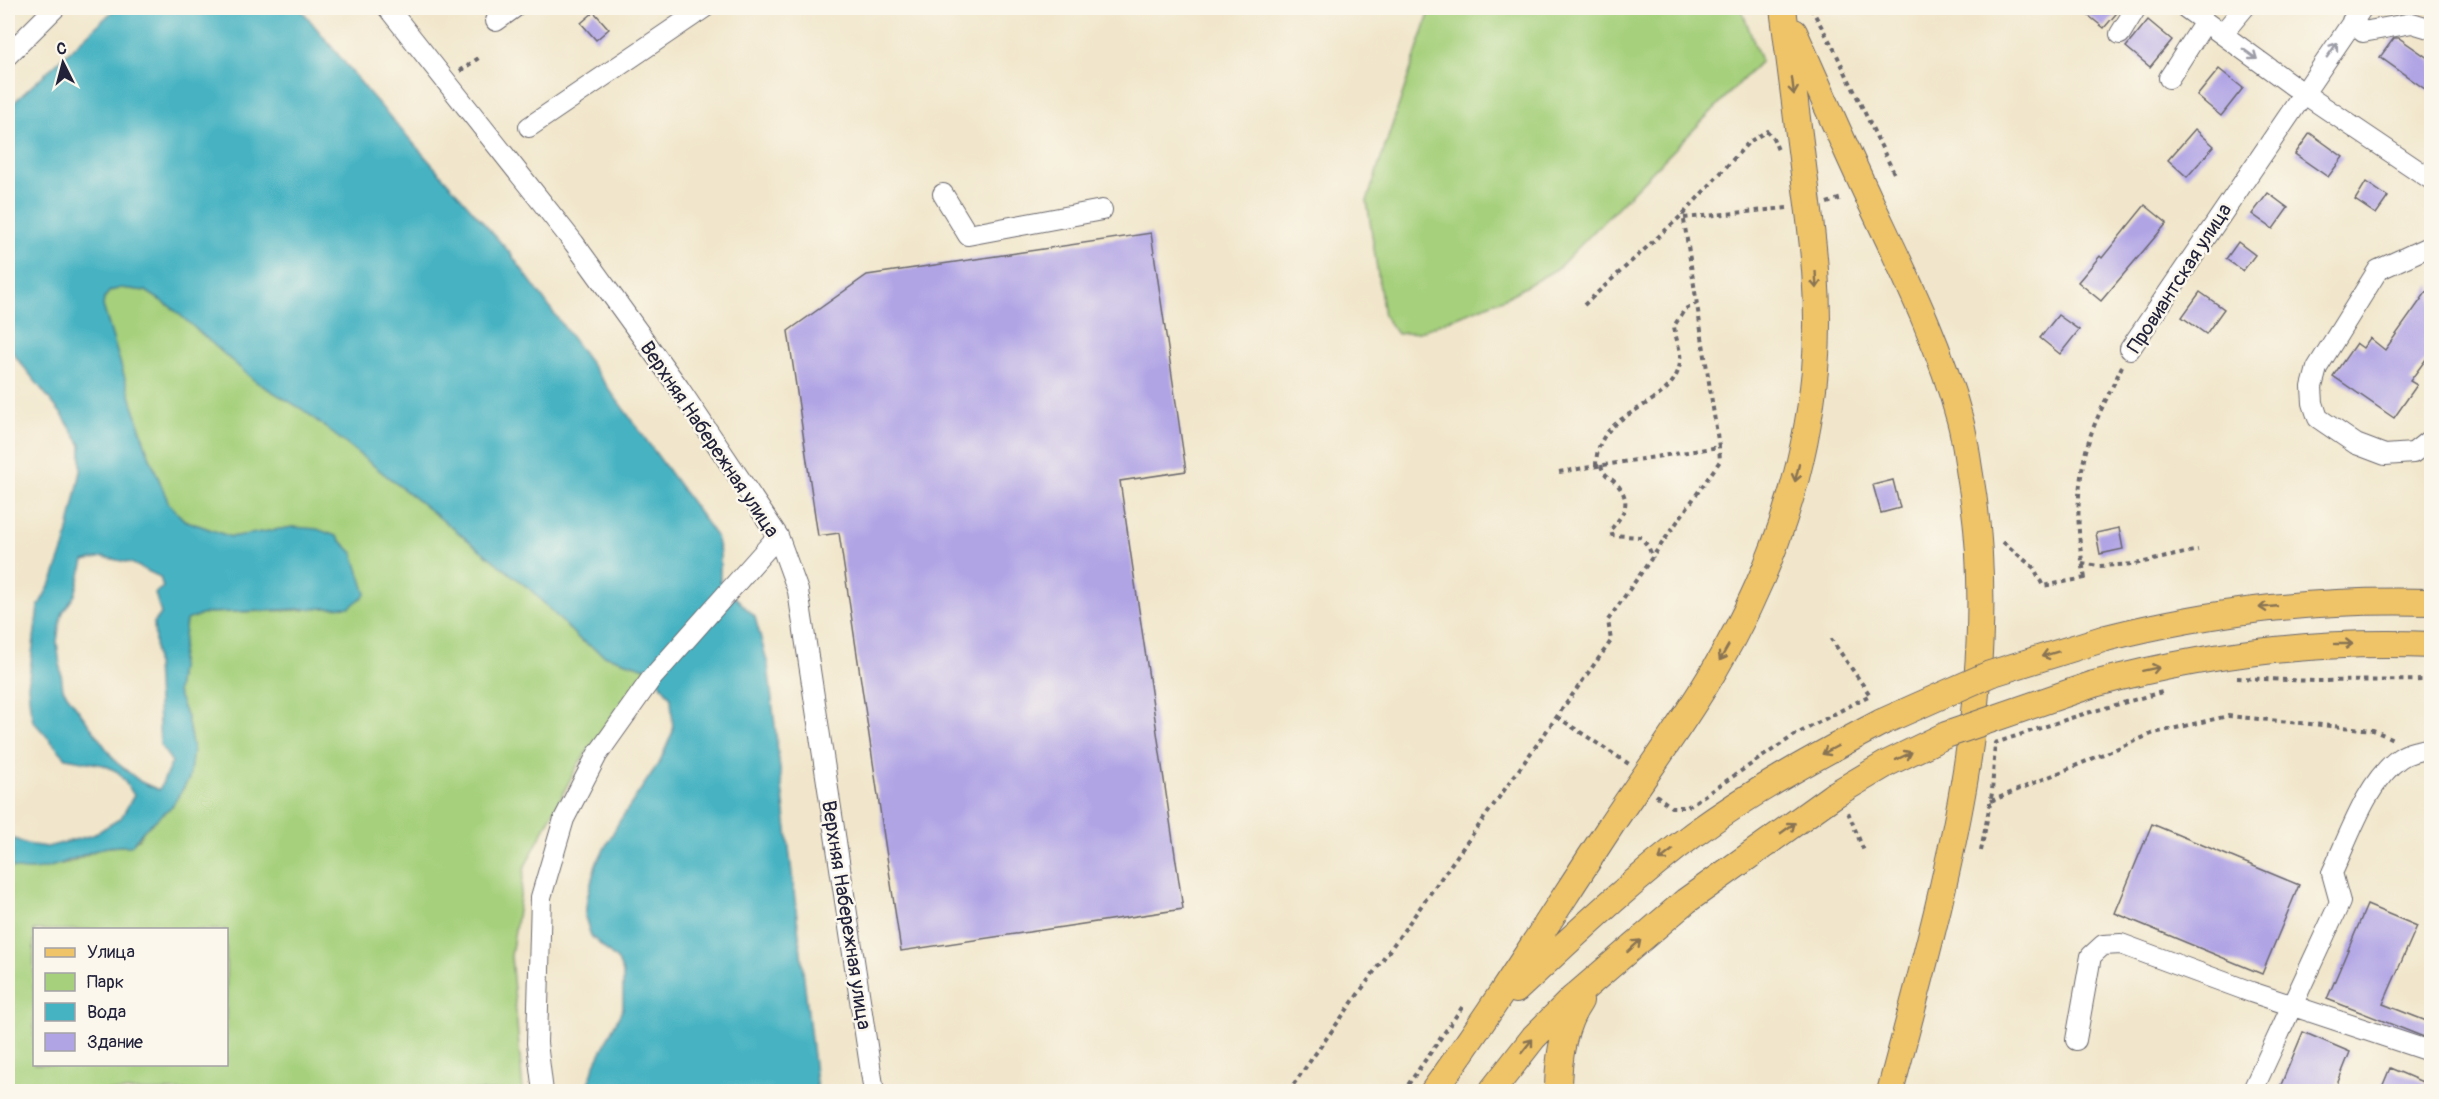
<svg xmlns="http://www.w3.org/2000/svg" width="2439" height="1099" viewBox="0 0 2439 1099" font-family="Pangolin,sans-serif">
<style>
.green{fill:#a6d07c;stroke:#64795c;stroke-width:1.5;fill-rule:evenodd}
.water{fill:#46b3c2;stroke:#346a7e;stroke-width:1.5;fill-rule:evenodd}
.building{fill:#b1a4e5}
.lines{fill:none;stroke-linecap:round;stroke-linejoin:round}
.minor-casing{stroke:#6a676d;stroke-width:22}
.major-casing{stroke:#6a676d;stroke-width:28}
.path{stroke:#6a676d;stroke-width:4;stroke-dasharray:4.5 4.5;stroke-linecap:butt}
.minor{stroke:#fff;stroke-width:20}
.major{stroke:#efc469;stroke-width:26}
.major-bridge-casing{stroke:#6a676d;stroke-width:28;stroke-linecap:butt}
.major-bridge{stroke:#efc469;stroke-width:26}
.oneway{stroke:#9c9ca7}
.oneway2{stroke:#887352}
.labels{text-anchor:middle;stroke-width:5;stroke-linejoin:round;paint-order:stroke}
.street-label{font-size:20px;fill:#22223b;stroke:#fbf7ec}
</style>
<rect width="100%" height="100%" fill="#fbf7ec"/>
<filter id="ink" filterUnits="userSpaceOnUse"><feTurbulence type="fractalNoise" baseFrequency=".0167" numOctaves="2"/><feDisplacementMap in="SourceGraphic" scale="12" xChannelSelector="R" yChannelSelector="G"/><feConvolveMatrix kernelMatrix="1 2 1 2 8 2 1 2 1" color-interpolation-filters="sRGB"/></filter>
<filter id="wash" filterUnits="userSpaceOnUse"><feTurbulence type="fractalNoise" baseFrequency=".008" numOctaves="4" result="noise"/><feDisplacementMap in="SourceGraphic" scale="24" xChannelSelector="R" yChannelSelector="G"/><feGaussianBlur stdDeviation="1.35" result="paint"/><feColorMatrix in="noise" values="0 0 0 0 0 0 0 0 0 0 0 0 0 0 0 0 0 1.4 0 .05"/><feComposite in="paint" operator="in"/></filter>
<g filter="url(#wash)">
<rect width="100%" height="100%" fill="#f1e6cb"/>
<path class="green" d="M1431,8H1741L1761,61L1557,269L1505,298L1419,332L1397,334L1384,316L1367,201Z
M121,288L146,291L171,307L256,382L302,409L531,590L579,639L604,655L649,669L579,763L525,866L511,956L523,1091H8V866L32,870L71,862L101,848L121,846L139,839L144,830L172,806L189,779L193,749L187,718L177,692L186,620L207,613L305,610L293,527L231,537L184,520L169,504L146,448L103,306L104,298L110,291ZM34,930H226V1064H34Z"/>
<path class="water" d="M116,8H300L370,94L510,253L716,536L720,553V582L755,617L768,665L817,1091H587L594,1066L623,1008V973L618,961L591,936L585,917L587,899L596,864L619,822L660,761L673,731L671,698L649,669L604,655L579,639L531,590L302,409L256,382L171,307L146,291L121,288L110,291L104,298L103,306L146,448L169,504L184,520L231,537L293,527L317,529L336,536L353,553L366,594L350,607L207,613L186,620L177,692L187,718L193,749L189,779L172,806L144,830L131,846C122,846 112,845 103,848C72,857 41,879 8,866V836L26,844L47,847L93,835L121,818L134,795L118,772L104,765L66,758L33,721L30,707L28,686L38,607L53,579L65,545L81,471V445L63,416L8,347V108ZM103,557L131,563L160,577L163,587L155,593L161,614L154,622L160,745L172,762L159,790L141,782L116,762L63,689L57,642L60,622L63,612L75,595L84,561Z"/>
<g id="blocks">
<path class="building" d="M2079,8H2121L2104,28Z
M594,12L609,29L596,40L581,23Z
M2148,20L2172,40L2150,67L2126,47Z
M2394,38H2399L2432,61V94L2380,57Z
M2219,69L2243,88L2221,116L2197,96Z
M2195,129L2214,146L2187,177L2168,160Z
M2310,133L2343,157L2328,177L2295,154Z
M2366,182L2388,197L2376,214L2355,200Z
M2268,193L2288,208L2273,229L2252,214Z
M2145,205L2167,223L2101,301L2078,282L2100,256L2102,258Z
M1151,233L1186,471L1120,481L1183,909L901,951L839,533L818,536L788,331L867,275Z
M2238,242L2255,255L2243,271L2226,259Z
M2432,284V351L2410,381L2417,385L2394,418L2333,376L2356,343L2363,348L2370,338L2385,350Z
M2200,292L2224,309L2206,334L2182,317Z
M2058,315L2079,330L2060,354L2040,338Z
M1893,480L1900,508L1881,513L1873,485Z
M2119,528L2123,549L2100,554L2096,533Z
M2152,824L2299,885L2262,974L2115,913Z
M2367,905L2417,926L2383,1004L2429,1022L2424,1037L2327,999Z
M2303,1032L2350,1052L2334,1092H2278Z
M2390,1068L2432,1086V1092H2380Z"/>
</g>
</g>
<g filter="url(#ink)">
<use href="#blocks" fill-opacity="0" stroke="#6a676d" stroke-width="1.5"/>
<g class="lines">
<g class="minor-casing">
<path id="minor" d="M388,8L574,243L679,388L778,536L798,591L874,1092
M2186,8L2303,93L2432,180
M496,21L514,8
M2352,21L2363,32L2412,23L2432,29
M2120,34L2136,8
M2222,34L2244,8
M8,55L55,8
M2169,78L2205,22
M529,127L704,8
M943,194L968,235L1102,210
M2426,248L2378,270L2317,368L2312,387L2313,403L2318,418L2356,444L2385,455L2413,453L2432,438
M2130,349L2362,8
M2076,1040L2091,956L2103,945L2121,944L2251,992L2432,1052
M543,1092L537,1043L541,897L564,819L597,755L651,679L778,536
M2252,1092L2340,902L2332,873C2349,837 2367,781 2400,758C2409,752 2421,750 2432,748"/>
</g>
<g class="major-casing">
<path id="major" d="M1794,32C1820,90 1845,148 1872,205C1905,275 1940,345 1960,420C1965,438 1967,457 1970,475C2006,683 1943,892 1890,1092
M2106,638C2218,610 2316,599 2432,602
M2094,684C2205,654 2316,640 2432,645
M1516,990C1574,936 1631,881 1694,834C1753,791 1817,756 1882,722
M1433,1092C1494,1008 1549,920 1606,833C1642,778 1682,726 1715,669C1769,578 1805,476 1815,370C1821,304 1813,239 1804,174C1797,118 1790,63 1783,8
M1491,1092L1534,1037L1573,998L1638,942L1686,901L1834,795
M1558,1092C1558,1060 1562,1027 1580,1001"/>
</g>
<path class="path" d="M1811,8L1834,49L1894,173
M460,71L480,57
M1827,203L1842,198
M1684,218L1787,208
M1584,305L1683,214L1749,142L1767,131L1773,138L1778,150
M1601,465C1603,475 1610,477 1616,483C1633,502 1624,514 1611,529L1612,535L1640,537L1648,546L1653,558
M1596,466C1596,406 1672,412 1680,363C1682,351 1675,338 1674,326L1685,309L1697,303
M1559,472L1719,447L1683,214
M2003,542L2034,568L2043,586L2085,578L2084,576
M2082,563L2098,566L2135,564L2198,550
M2085,578C2076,532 2075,483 2090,437C2098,413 2112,389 2122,366
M2237,678L2316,681L2432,680
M1557,717L1629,764
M1656,795L1671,807H1687L1795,735L1870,695L1831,639
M1991,801L2154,733L2228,716L2373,730L2395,740
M1848,812L1864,851
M1981,851L1992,793L1995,743L2080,715L2162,692
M1288,1092L1611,641L1608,620L1720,461L1719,447
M1403,1092L1463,1006"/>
<use href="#minor" class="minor"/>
<use href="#major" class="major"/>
<g class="major-bridge-casing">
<path id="major-bridge" d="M1882,722L1990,674L2106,638
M1834,795L1888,763L1946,735L2094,684"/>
</g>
<use href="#major-bridge" class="major-bridge"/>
</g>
<defs><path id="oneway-shaft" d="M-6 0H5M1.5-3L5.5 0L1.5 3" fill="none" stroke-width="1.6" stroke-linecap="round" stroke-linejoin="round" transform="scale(1.5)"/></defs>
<g class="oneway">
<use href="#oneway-shaft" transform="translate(2332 50) rotate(-55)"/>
<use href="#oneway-shaft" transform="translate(2250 54) rotate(36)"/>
</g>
<g class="oneway2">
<use href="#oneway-shaft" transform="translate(1793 86) rotate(83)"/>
<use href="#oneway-shaft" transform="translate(1816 280) rotate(87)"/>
<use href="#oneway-shaft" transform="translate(1797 473) rotate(103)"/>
<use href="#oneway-shaft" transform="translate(2268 607) rotate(175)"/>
<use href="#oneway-shaft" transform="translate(2344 644)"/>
<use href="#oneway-shaft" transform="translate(1724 653) rotate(120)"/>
<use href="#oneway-shaft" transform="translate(2050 654) rotate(163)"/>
<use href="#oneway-shaft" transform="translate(2151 669) rotate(-12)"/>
<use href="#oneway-shaft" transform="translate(1830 750) rotate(152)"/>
<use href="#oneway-shaft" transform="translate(1904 756) rotate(-26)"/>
<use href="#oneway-shaft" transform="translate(1788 828) rotate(-36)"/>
<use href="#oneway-shaft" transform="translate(1666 855) rotate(142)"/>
<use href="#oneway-shaft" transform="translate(1634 946) rotate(-42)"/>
<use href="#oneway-shaft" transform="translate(1527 1046) rotate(-52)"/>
</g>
</g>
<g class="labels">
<g class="street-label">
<text transform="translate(2179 278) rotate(-57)" y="7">Провиантская улица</text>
<text transform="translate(710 439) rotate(56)" y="7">Верхняя Набережная улица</text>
<text transform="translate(847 915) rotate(81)" y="7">Верхняя Набережная улица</text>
</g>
</g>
<rect width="2439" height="1099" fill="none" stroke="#fbf7ec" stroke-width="30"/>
<rect x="33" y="928" width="195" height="138" fill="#fbf7ec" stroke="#a4a2a5" stroke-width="1.5"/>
<rect x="45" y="948" width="30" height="9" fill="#efc469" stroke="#a4a2a5" stroke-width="1.5"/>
<text x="87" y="958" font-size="18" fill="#22223b">Улица</text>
<rect x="45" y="973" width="30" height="18" fill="#a6d07c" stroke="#a4a2a5" stroke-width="1.5"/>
<text x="87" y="988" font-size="18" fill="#22223b">Парк</text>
<rect x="45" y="1003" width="30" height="18" fill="#46b3c2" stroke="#a4a2a5" stroke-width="1.5"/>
<text x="87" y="1018" font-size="18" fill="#22223b">Вода</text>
<rect x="45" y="1033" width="30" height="18" fill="#b1a4e5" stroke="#a4a2a5" stroke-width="1.5"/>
<text x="87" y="1048" font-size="18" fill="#22223b">Здание</text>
<g transform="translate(63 63) rotate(354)" stroke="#fbf7ec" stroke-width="4.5" paint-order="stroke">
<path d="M0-4.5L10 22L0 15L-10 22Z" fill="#22223b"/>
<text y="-9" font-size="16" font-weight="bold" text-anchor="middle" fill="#22223b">С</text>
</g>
</svg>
